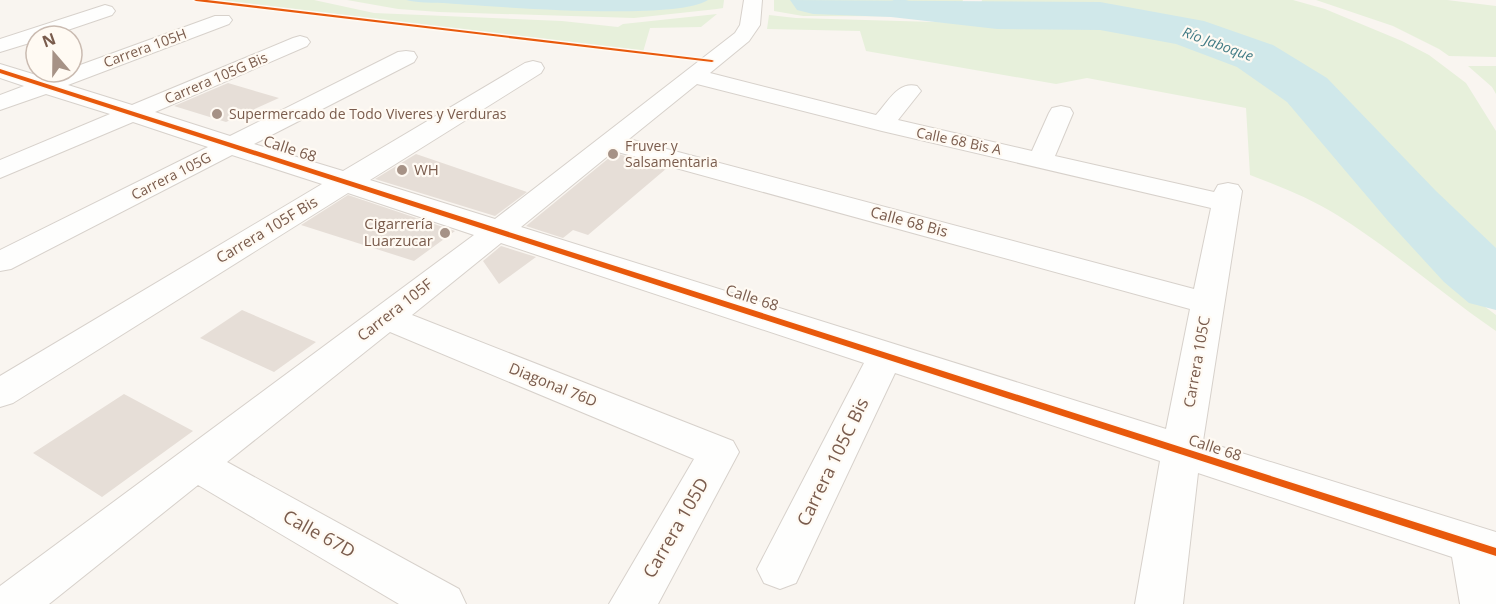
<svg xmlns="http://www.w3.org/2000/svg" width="1496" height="604" viewBox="0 0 1496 604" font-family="'Open Sans',sans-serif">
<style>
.green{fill:#e7f0db}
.water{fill:#d0e8ea}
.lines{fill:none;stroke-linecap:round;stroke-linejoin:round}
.stream{fill:#d0e8ea;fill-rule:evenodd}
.river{fill:#d0e8ea;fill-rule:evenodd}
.building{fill:#e6ded7}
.minor-casing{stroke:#d7d1cb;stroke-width:2}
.minor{fill:#fefefd;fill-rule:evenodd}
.cycleway-casing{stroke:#fffaf3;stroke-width:3}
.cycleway{fill:#e8590c;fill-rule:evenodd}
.poi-dot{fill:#a69286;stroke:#fffaf3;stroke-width:2}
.labels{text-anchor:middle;stroke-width:4.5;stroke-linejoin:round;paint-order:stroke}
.far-water-label{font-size:14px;font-style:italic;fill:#437c86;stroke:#fffaf3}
.far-street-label{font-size:14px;fill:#7a5c4d;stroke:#fffaf3}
.far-poi-label{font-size:14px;fill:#7a5c4d;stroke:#fffaf3;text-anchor:start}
.street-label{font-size:15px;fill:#7a5c4d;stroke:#fffaf3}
.poi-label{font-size:15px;fill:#7a5c4d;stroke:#fffaf3;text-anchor:start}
.near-street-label{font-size:18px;fill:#7a5c4d;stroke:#fffaf3}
</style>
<rect width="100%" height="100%" fill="#f9f5f0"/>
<path class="green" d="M195,0H314L374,13L562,21L618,27L623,24L717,14L701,27L650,28L643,52Z
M347,0H724L723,8L717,9L634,18L439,12L398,9Z
M774,0H963L962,3L973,8L991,10C1074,11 1158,13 1236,46C1261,57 1284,74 1307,90L1462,257L1496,285V303L1454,272L1433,251L1277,83L1238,58L1196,40L1148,27L1073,17L803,16L774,11Z
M982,0H1293L1325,9L1402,41L1429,55L1466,83L1496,131V255C1459,219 1422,184 1386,147C1368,128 1352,107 1333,90C1325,83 1315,78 1306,72C1215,12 1102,7 995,8L981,4Z
M1316,0H1447L1496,6V57L1449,56L1439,49L1393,26Z
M769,15L796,18L1004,24L1084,23L1156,33L1197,44L1239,62L1270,81L1372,187L1445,277L1496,315V331C1442,294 1393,250 1337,215C1310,198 1279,186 1250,175L1246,108L1087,78L1056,84L866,51L860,31L767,29Z
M1468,66H1496V94L1492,87Z"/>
<path class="water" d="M406,0H708C675,21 502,7 456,4C440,2 422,4 406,0Z"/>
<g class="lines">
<path class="stream" d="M909,0L891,5L887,3L894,0Z"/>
<path class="river" d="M790,0L1100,2L1204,21L1273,45L1327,78L1436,191L1496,248V310L1469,303L1444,282L1388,221L1287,102L1237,67L1176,44L1100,30L997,29L891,17L813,14L797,10Z"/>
</g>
<path class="building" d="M228,83L279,98L226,122L174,106Z
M615,153L667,168L588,235L573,230L563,238L526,226Z
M416,154L457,168L527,192L495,216L375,179Z
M348,195L455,231L414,261L301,225Z
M501,246L536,257L499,284L483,261Z
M242,310L316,342L274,372L200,338Z
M124,394L193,431L102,497L33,453Z"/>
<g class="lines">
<g class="minor-casing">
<path id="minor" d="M744,0H762L760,25L749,41L710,73L876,115C888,102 898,81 917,86L921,91L898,120L1032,151L1049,113L1052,108L1061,106L1070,108L1073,113L1055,156L1214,192L1218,185L1228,183L1238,185L1242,191L1203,441L1496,532V604H1460L1452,557L1198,473L1183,604H1135L1160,461L895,373L796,583L780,589L764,583L757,569L864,363L501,243L412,315L733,441L739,452L658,604H609L694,459L390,332L227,462L459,589L466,604H399L198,485L49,604H0V586L474,235L348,193L13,403L0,407V376L322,184L232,155L11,269L0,271V250L208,147L133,122L0,178V160L110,114L46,94L0,110V95L24,86L0,78V64L46,78L62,72H72V68L215,16H229L232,20L229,24L68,85L132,105L293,38L300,36L307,38L310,42L307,46L155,112L230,136L398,52L406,51L414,52L417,57L414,62L254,144L343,171L525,63L533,61L541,63L544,68L541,73L370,180L495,219L735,33L740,25ZM697,84L882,131L1211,208L1194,289L629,139ZM614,151L1190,309L1166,429L521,227Z
M105,5L112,7L115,11L112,15L50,36H36V41L0,52V39Z"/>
</g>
<use href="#minor" class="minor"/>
<g class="cycleway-casing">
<path id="cycleway" d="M194,0H207L712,60L714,61L712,62L196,1Z
M0,69L1496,548V556L0,73Z"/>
</g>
<use href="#cycleway" class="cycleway"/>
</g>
<g class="poi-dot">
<circle cx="217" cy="114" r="6"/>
<circle cx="613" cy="154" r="6"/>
<circle cx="402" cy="170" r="6"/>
<circle cx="445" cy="233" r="6"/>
</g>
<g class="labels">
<g class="far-water-label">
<text transform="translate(1218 44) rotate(20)" y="5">Río Jaboque</text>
</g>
<g class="far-street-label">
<text transform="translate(145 48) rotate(-20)" y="5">Carrera 105H</text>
<text transform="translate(216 78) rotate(-23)" y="5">Carrera 105G Bis</text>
<text transform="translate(959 141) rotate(12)" y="5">Calle 68 Bis A</text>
<text transform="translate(171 176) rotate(-27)" y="5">Carrera 105G</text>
</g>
<g class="far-poi-label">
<text x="229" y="119">Supermercado de Todo Viveres y Verduras</text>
<text x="625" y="151">Fruver y<tspan x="625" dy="16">Salsamentaria</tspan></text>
</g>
<g class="street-label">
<text transform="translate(290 149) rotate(18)" y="5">Calle 68</text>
<text transform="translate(909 222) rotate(15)" y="5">Calle 68 Bis</text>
<text transform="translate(267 230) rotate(-31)" y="5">Carrera 105F Bis</text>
<text transform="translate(752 298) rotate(18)" y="5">Calle 68</text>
<text transform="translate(395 310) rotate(-38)" y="5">Carrera 105F</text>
<text transform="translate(1197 362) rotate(-80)" y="5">Carrera 105C</text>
<text transform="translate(553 385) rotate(22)" y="5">Diagonal 76D</text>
<text transform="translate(1215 448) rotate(18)" y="5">Calle 68</text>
</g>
<g class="poi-label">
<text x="414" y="175">WH</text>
<text x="433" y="229" text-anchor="end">Cigarrería<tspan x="433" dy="17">Luarzucar</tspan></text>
</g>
<g class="near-street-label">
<text transform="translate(833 462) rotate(-64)" y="6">Carrera 105C Bis</text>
<text transform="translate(676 528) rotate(-60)" y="6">Carrera 105D</text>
<text transform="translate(319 534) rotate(29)" y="6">Calle 67D</text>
</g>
</g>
<g transform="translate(54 54) rotate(340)"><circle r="28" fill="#fffaf3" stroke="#cabbb1" stroke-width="1.5"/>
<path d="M0-4.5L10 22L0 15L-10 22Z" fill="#a69286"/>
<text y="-9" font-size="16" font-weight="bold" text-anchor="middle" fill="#7a5c4d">N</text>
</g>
</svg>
